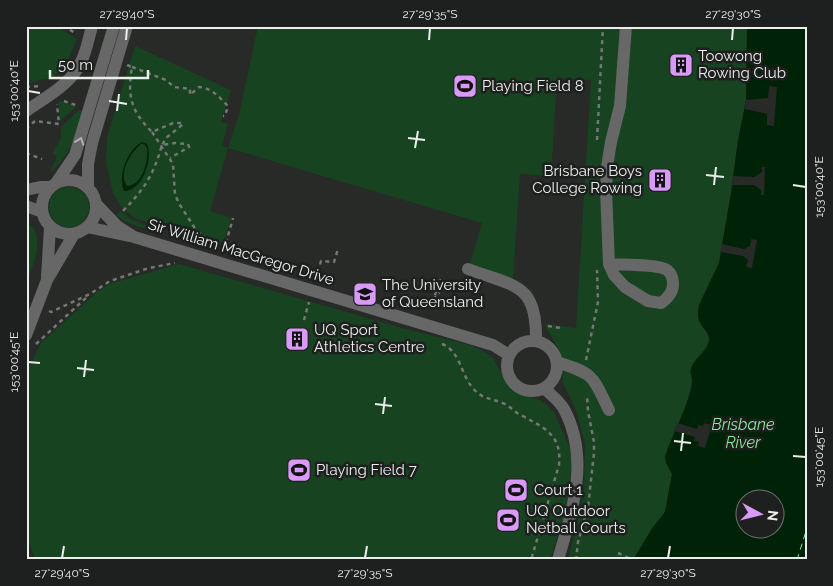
<svg xmlns="http://www.w3.org/2000/svg" width="833" height="586" viewBox="0 0 833 586" font-family="Raleway,sans-serif">
<style>
.green{fill:#174321}
.water{fill:#002206;fill-rule:evenodd}
.pier{fill:#272a27}
.lines{fill:none;stroke-linecap:round;stroke-linejoin:round}
.ferry{stroke:#89e899;stroke-width:1;stroke-dasharray:6 5;stroke-linecap:butt}
.path{stroke:#757775;stroke-width:2.5;stroke-dasharray:4 4;stroke-linecap:butt}
.minor{stroke:#686768;stroke-width:12}
.oneway{stroke:#b1b1b1}
.ticks{fill:none;stroke:#eceeec;stroke-width:2}
.labels{text-anchor:middle;stroke-width:5;stroke-linejoin:round;paint-order:stroke}
.poi-label{font-size:15px;fill:#eceeec;stroke:#1d201e;text-anchor:start}
.street-label{font-size:15px;fill:#eceeec;stroke:#1d201e}
.water-label{font-size:16px;font-style:italic;fill:#89e899;stroke:#1d201e}
.neatline{fill:none;stroke:#eceeec;stroke-width:2}
.ticks-label{font-size:12px;text-anchor:middle;fill:#eceeec}
</style>
<rect width="100%" height="100%" fill="#272a27"/>
<path class="green" d="M26,26C52,26 56,24 77,39L66,65L51,79C41,78 36,82 26,84Z
M258,26H747L746,100L738,140L731,193L719,263L699,305C698,311 697,319 701,324C704,330 710,333 709,341C707,351 697,357 692,366C689,372 692,375 692,381C692,384 691,389 690,392C684,415 672,435 665,457L666,463L672,474L665,512L653,527L633,560H568L584,491L585,444L575,408L563,383L560,351L544,324L576,328L591,80L557,78L551,176L520,174L513,279L470,264L482,223L228,148L210,211L231,218L224,243L136,219L122,208L113,193L106,163L107,137L135,46L231,90L221,122L228,124L222,146L228,148L239,115Z
M59,100L76,107L60,121Z
M79,110L84,112C76,135 69,158 49,173L56,160L55,154H52L61,138V127Z
M49 207a20 20 0 1 1 40 0a20 20 0 1 1-40 0Z
M121,211L132,220L148,226L147,229C136,226 126,223 116,215Z
M26,224L33,227C43,243 33,267 26,283Z
M179,264L402,328L470,345L485,352L493,358L507,384L516,392L540,400L548,406L554,412L573,455L566,511L550,560H35L26,533V374L41,343L97,292L109,284Z"/>
<path class="water" d="M747,26H807V560H633L653,527L665,512L672,474L666,463L665,457C672,435 684,415 690,392C691,389 692,384 692,381C692,375 689,372 692,366C696,357 707,351 709,341C710,333 704,330 701,324C697,319 698,312 699,305L719,263L731,193L738,140L746,101ZM746,498H776V528H746Z
M142,142L147,144C153,159 143,189 126,191H124C117,176 128,149 142,142ZM141,144H144L147,148C149,161 142,186 127,186C118,173 130,153 141,144Z"/>
<path class="pier" d="M769,86L777,87L774,126L767,125V114L745,109L746,100L768,98Z
M762,167H765L764,195H761V190L754,185H732L733,176L754,177L762,172Z
M751,239L757,240L752,268L746,267L748,260L743,256L720,252L722,244L744,249L750,246Z
M677,423L697,429L698,425L703,426L704,423L712,425L705,448L698,446L699,442L694,441L695,437L674,431Z"/>
<g class="lines">
<path class="ferry" d="M797,560L807,528"/>
<path class="path" d="M63,26L77,34
M127,65L132,67C127,96 131,111 152,132L173,123H183L182,125L166,138L162,145
M132,67L166,80L174,87L190,89V95L199,87C212,88 219,97 228,106L225,116H223
M26,87L42,86
M64,101L78,106
M26,129L35,121L59,124L57,104
M152,132L173,164L175,195L180,205L196,230L210,242
M597,140L603,26
M26,153L42,159
M123,211C145,188 153,176 162,145L175,143L188,144L189,147L170,158
M226,243L233,218
M316,280L321,261L334,262L338,249
M435,295L440,279
M431,307L435,297L439,293L443,280
M49,311L51,312L90,294L110,281L149,268L175,263
M304,320L309,302
M548,326L561,328
M36,344L89,295
M442,344C460,351 461,374 472,387C482,400 492,398 505,404C511,407 515,413 521,415C544,428 562,434 559,465L531,560
M586,360L598,302L597,270
M618,553L633,560
M576,560L578,542L588,507L594,453V442L588,411L587,396"/>
<path class="minor" d="M26,111C43,99 64,88 76,71C85,58 88,41 92,26
M42 207a27 27 0 1 1 54 0a27 27 0 1 1-54 0Z
M56,183L75,155L114,26
M88,188V164L92,143L127,26
M26,190L40,187H51
M96,204L117,226L134,237L493,345L509,355
M26,206L42,212
M87,227L129,236
M609,264L606,190L607,167L611,142L620,106L626,26
M609,264C621,265 658,264 667,270C671,273 673,279 673,284C673,292 668,298 661,303L648,301L625,287L614,275Z
M468,269C516,287 537,283 536,341
M47,277L50,227
M26,335L47,280L74,234
M507 366a25 25 0 1 1 50 0a25 25 0 1 1-50 0Z
M557,362C594,374 592,375 609,410
M544,388C551,395 561,402 565,411C590,460 572,511 558,560"/>
</g>
<defs><path id="oneway-chevron" d="M-2-3.5L2.5 0L-2 3.5" fill="none" stroke-width="1.6" stroke-linecap="round" stroke-linejoin="round" transform="scale(1.25)"/></defs>
<use class="oneway" href="#oneway-chevron" transform="translate(80 141) rotate(-71)"/>
<path class="ticks" d="M126,40L127,28M429,40L430,28M732,40L733,28M28,91L40,93M109,101L127,104M117,111L119,94M408,138L425,140M415,148L418,131M706,175L724,177M714,185L716,167M793,185L806,187M28,362L40,363M77,368L94,370M84,377L86,360M375,404L392,406M383,414L385,397M674,441L691,443M681,451L683,433M793,456L806,457M62,558L64,546M365,558L367,546M668,558L670,546"/>
<defs>
<g id="building-square" transform="scale(1.25)"><rect x="-9" y="-9" width="18" height="18" rx="4" fill="#d99af7" stroke="#1d201e"/><path d="M-4-6H4V6H1V3H-1V6H-4ZM-2.5-4.3h1.7v1.8h-1.7ZM.8-4.3h1.7v1.8H.8ZM-2.5-1h1.7V.8h-1.7ZM.8-1h1.7V.8H.8Z" fill="#111"/></g>
<g id="stadium-square" transform="scale(1.25)"><rect x="-9" y="-9" width="18" height="18" rx="4" fill="#d99af7" stroke="#1d201e"/><path d="M0-5a6.5 5 0 1 0 0 10a6.5 5 0 1 0 0-10ZM-3.5-1.8h7v3.6h-7Z" fill="#111"/></g>
<g id="university-square" transform="scale(1.25)"><rect x="-9" y="-9" width="18" height="18" rx="4" fill="#d99af7" stroke="#1d201e"/><path d="M0-5L7-2L0 1L-7-2ZM-4 1L0 2.5L4 1V4Q0 6-4 4Z" fill="#111"/></g>
</defs>
<g fill-rule="evenodd">
<use href="#building-square" x="681" y="65"/>
<use href="#stadium-square" x="465" y="86"/>
<use href="#building-square" x="660" y="180"/>
<use href="#university-square" x="365" y="294"/>
<use href="#building-square" x="297" y="339"/>
<use href="#stadium-square" x="299" y="470"/>
<use href="#stadium-square" x="516" y="490"/>
<use href="#stadium-square" x="508" y="520"/>
</g>
<g class="labels">
<g class="poi-label">
<text x="698" y="61">Toowong<tspan x="698" dy="17">Rowing Club</tspan></text>
<text x="482" y="91">Playing Field 8</text>
<text x="642" y="176" text-anchor="end">Brisbane Boys<tspan x="642" dy="17">College Rowing</tspan></text>
<text x="382" y="290">The University<tspan x="382" dy="17">of Queensland</tspan></text>
<text x="314" y="335">UQ Sport<tspan x="314" dy="17">Athletics Centre</tspan></text>
<text x="316" y="475">Playing Field 7</text>
<text x="534" y="495">Court 1</text>
<text x="526" y="516">UQ Outdoor<tspan x="526" dy="17">Netball Courts</tspan></text>
</g>
<g class="street-label">
<text transform="translate(241 252) rotate(17)" y="5">Sir William MacGregor Drive</text>
</g>
<g class="water-label">
<text x="743" y="430">Brisbane<tspan x="743" dy="18">River</tspan></text>
</g>
</g>
<rect width="833" height="586" fill="none" stroke="#1d201e" stroke-width="55"/>
<g transform="translate(760 514) rotate(97)"><circle r="24" fill="#1d201e" stroke="#707270"/>
<path d="M0-4L9 19L0 12L-9 19Z" fill="#d99af7"/>
<text y="-8" font-size="14" font-weight="bold" text-anchor="middle" fill="#eceeec">N</text>
</g>
<path d="M50 70v8h98v-8" fill="none" stroke="#eceeec" stroke-width="2.5"/>
<text x="58" y="70" font-size="15" fill="#eceeec" stroke="#1d201e" stroke-width="4" paint-order="stroke">50 m</text>
<rect x="28" y="28" width="778" height="530" class="neatline"/>
<g class="ticks-label">
<text x="127" y="18">27°29'40"S</text>
<text x="430" y="18">27°29'35"S</text>
<text x="733" y="18">27°29'30"S</text>
<text transform="translate(14 91) rotate(-90)" y="4">153°00'40"E</text>
<text transform="translate(819 187) rotate(-90)" y="4">153°00'40"E</text>
<text transform="translate(14 362) rotate(-90)" y="4">153°00'45"E</text>
<text transform="translate(819 457) rotate(-90)" y="4">153°00'45"E</text>
<text x="62" y="577">27°29'40"S</text>
<text x="365" y="577">27°29'35"S</text>
<text x="668" y="577">27°29'30"S</text>
</g>
</svg>
